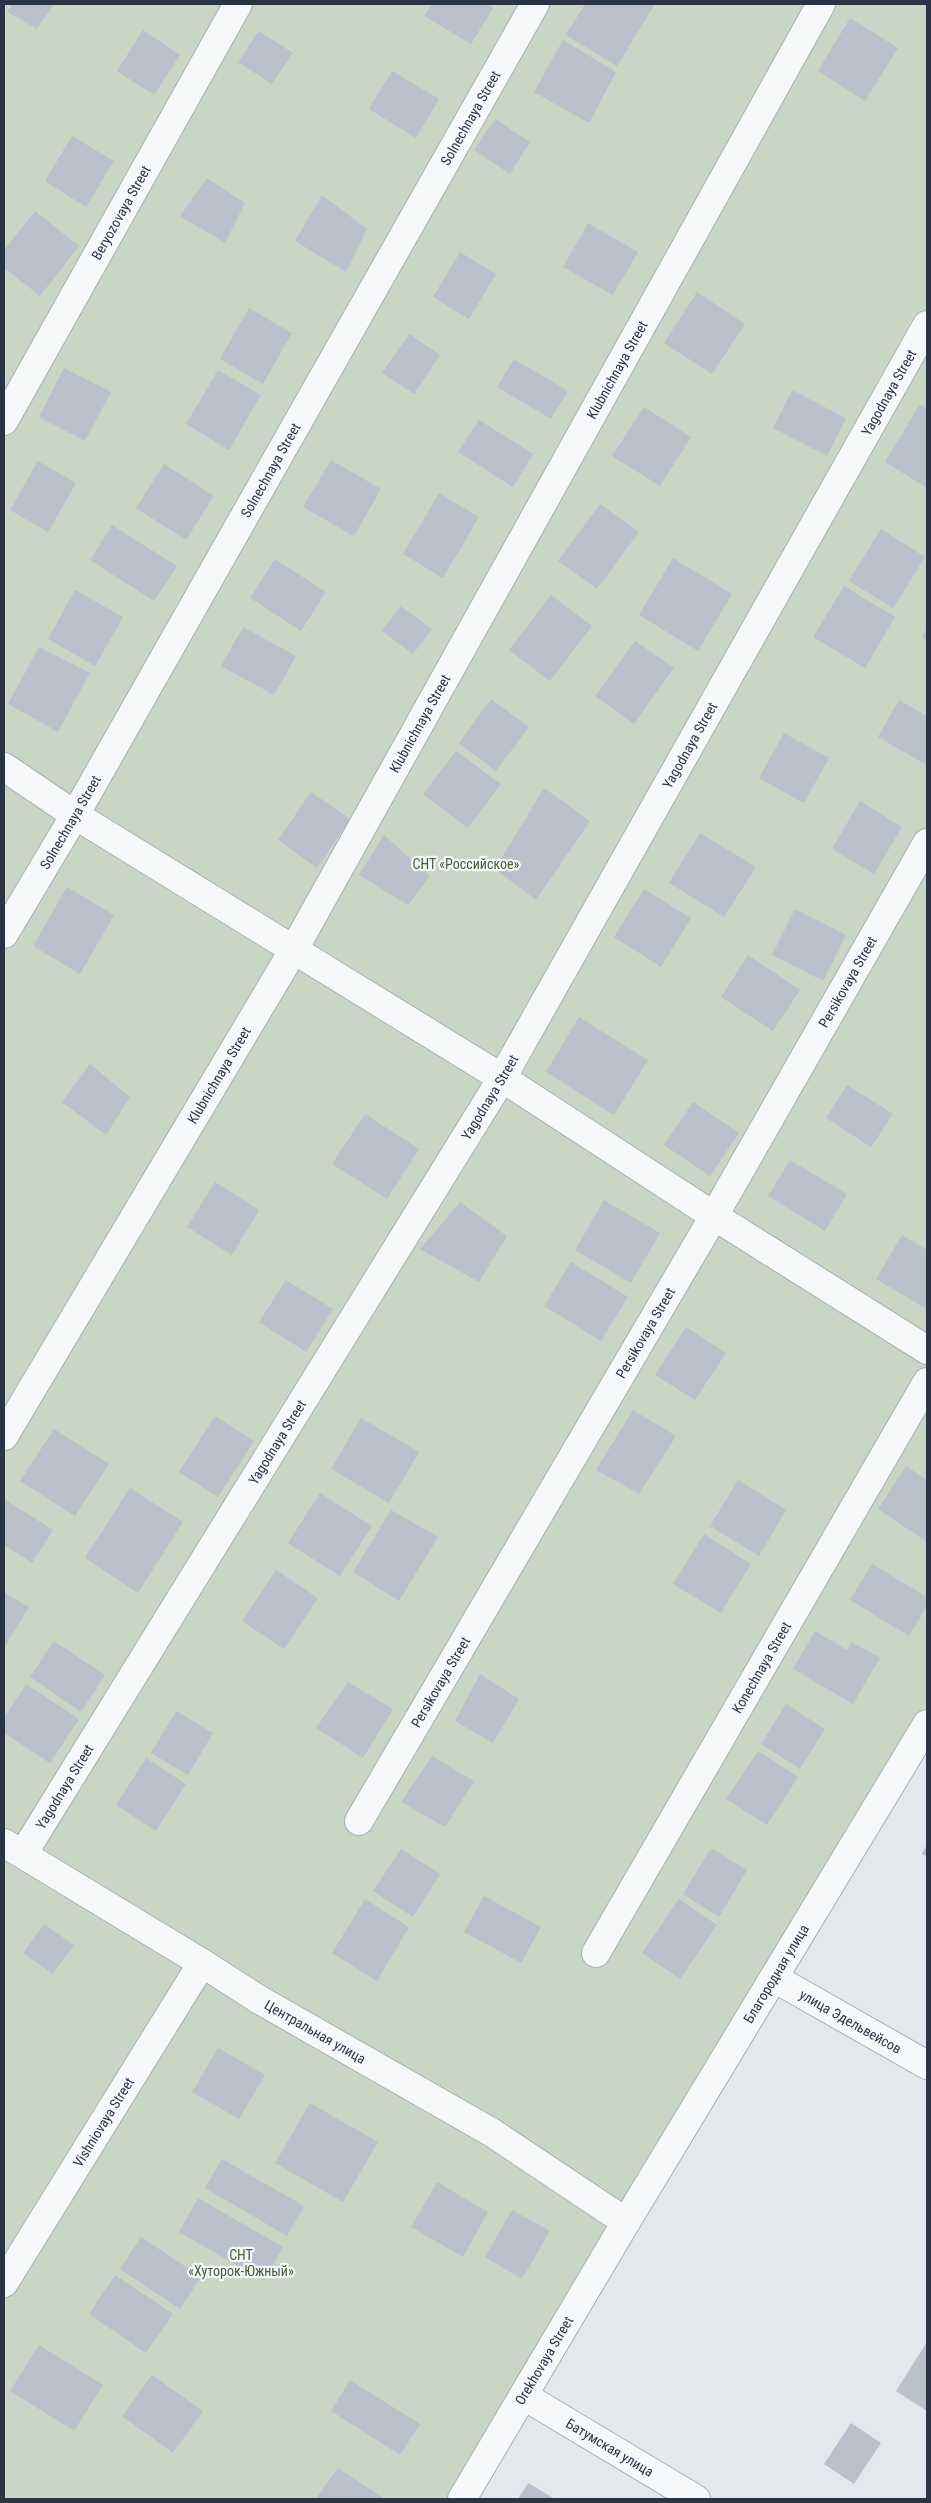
<svg xmlns="http://www.w3.org/2000/svg" width="931" height="2503" viewBox="0 0 931 2503" font-family="'Roboto Condensed',sans-serif">
<style>
.green{fill:#c9d6c5}
.building{fill:#bbc0ca}
.lines{fill:none;stroke-linecap:round;stroke-linejoin:round}
.street-casing{stroke:#a9aeb7;stroke-width:30}
.street{stroke:#f7f8fa;stroke-width:28}
.labels{text-anchor:middle;stroke-width:4.5;stroke-linejoin:round;paint-order:stroke}
.street-label{font-size:14px;fill:#2b3445;stroke:#f4f6f9}
.park-label{font-size:14px;fill:#3f6138;stroke:#f4f6f9}
</style>
<rect width="100%" height="100%" fill="#e4e7ec"/>
<path class="green" d="M4,4H927V1724L462,2499H4Z"/>
<path class="building" d="M13,4H54L37,29L7,12Z
M432,4H487L493,8L471,44L424,16Z
M585,4H655L617,66L566,35Z
M850,18L898,48L865,101L818,71Z
M143,30L180,55L154,95L117,71Z
M259,31L293,53L272,84L238,62Z
M563,40L616,72L589,123L534,92Z
M392,71L439,99L416,138L369,109Z
M495,119L530,142L510,174L474,150Z
M72,136L114,161L86,207L45,181Z
M207,178L245,203L225,243L180,216Z
M322,195L367,229L346,272L295,241Z
M35,211L79,246L40,296L4,268V250Z
M588,223L638,252L613,295L563,267Z
M460,252L496,274L469,319L433,297Z
M697,292L745,324L712,374L664,343Z
M249,308L292,333L263,384L220,359Z
M409,334L440,355L414,394L382,373Z
M514,359L568,391L551,419L497,387Z
M64,368L111,392L85,441L39,417Z
M218,370L261,395L229,450L186,424Z
M792,390L846,418L827,456L773,428Z
M920,404L927,409V488L885,462Z
M644,407L691,437L660,486L612,456Z
M479,420L533,454L513,487L458,452Z
M331,460L381,489L354,536L303,507Z
M38,461L76,483L48,532L10,510Z
M164,464L214,496L186,540L136,508Z
M439,493L479,517L443,578L403,554Z
M600,504L639,532L597,589L558,561Z
M112,525L177,566L154,601L90,560Z
M881,529L925,557L893,608L849,581Z
M673,558L732,594L698,651L639,615Z
M275,559L326,592L301,631L250,598Z
M844,586L895,617L865,668L813,637Z
M75,590L123,617L95,666L48,639Z
M551,595L592,626L550,681L509,650Z
M400,606L432,629L413,654L382,631Z
M243,627L296,656L274,695L221,666Z
M927,627V640L922,637Z
M635,641L674,668L634,724L595,696Z
M39,647L90,673L58,732L8,704Z
M491,699L529,727L496,771L459,743Z
M899,700L927,716V765L878,737Z
M784,733L829,758L804,803L759,778Z
M456,751L501,784L468,828L423,794Z
M544,788L590,821L536,900L495,869Z
M311,792L350,819L317,868L278,840Z
M860,801L902,827L874,874L832,849Z
M700,833L756,867L724,917L669,883Z
M384,835L430,876L408,905L359,875Z
M67,887L114,915L80,974L33,946Z
M644,889L691,918L661,967L614,937Z
M795,909L846,935L823,981L772,955Z
M748,955L800,990L773,1031L721,997Z
M579,1017L648,1060L614,1115L546,1072Z
M90,1064L130,1097L106,1135L62,1102Z
M847,1085L893,1114L871,1147L826,1118Z
M693,1102L739,1133L710,1176L664,1145Z
M365,1114L419,1149L387,1199L332,1164Z
M790,1160L847,1194L825,1231L768,1196Z
M215,1182L259,1210L232,1255L187,1227Z
M604,1200L660,1233L631,1283L575,1250Z
M460,1202L507,1236L479,1282L420,1249Z
M902,1235L927,1250V1309L876,1279Z
M571,1262L628,1297L601,1341L544,1306Z
M286,1280L333,1309L306,1352L259,1322Z
M686,1327L726,1353L695,1400L655,1375Z
M633,1410L676,1436L639,1494L596,1470Z
M215,1416L254,1441L218,1497L179,1472Z
M361,1418L419,1452L389,1503L331,1469Z
M54,1429L109,1464L75,1516L20,1481Z
M906,1466L927,1480V1542L878,1509Z
M738,1480L786,1510L759,1556L710,1526Z
M130,1488L183,1522L138,1593L85,1558Z
M320,1493L372,1526L340,1576L288,1543Z
M4,1499L53,1530L32,1563L4,1545Z
M391,1510L438,1537L399,1601L353,1572Z
M704,1534L751,1564L721,1613L673,1584Z
M872,1564L927,1597V1606L909,1636L850,1600Z
M276,1570L318,1598L284,1649L242,1621Z
M4,1592L29,1607L4,1648Z
M815,1631L847,1650L851,1642L880,1658L853,1704L793,1669Z
M54,1641L105,1675L81,1712L30,1677Z
M480,1674L519,1699L493,1743L455,1721Z
M348,1682L393,1709L363,1758L316,1728Z
M26,1684L79,1719L50,1763L4,1733V1718Z
M786,1704L825,1729L800,1769L761,1744Z
M176,1711L213,1733L188,1775L151,1753Z
M758,1751L798,1777L767,1825L726,1799Z
M432,1756L474,1781L445,1827L401,1802Z
M146,1758L186,1784L156,1831L116,1805Z
M927,1844V1857L922,1854Z
M711,1848L747,1870L719,1917L683,1894Z
M401,1849L440,1874L413,1917L373,1891Z
M484,1896L541,1927L521,1963L464,1932Z
M365,1899L409,1927L377,1981L332,1953Z
M679,1899L717,1925L680,1979L642,1953Z
M44,1924L74,1945L53,1974L23,1953Z
M218,2048L265,2075L239,2119L192,2092Z
M310,2103L378,2142L343,2202L275,2163Z
M222,2159L304,2206L287,2236L205,2188Z
M437,2182L488,2212L463,2257L411,2227Z
M198,2198L283,2247L264,2281L179,2232Z
M512,2210L550,2231L522,2279L485,2257Z
M141,2237L201,2277L180,2309L120,2269Z
M115,2275L173,2314L146,2353L89,2314Z
M927,2342V2411L896,2391Z
M39,2345L103,2385L74,2431L10,2391Z
M152,2375L203,2411L173,2453L122,2416Z
M350,2380L420,2424L400,2455L331,2411Z
M851,2423L881,2443L854,2484L824,2464Z
M338,2468L385,2499H316Z
M528,2483L555,2499H518Z"/>
<g class="lines">
<g class="street-casing">
<g id="street">
<path id="s1" d="M4,421L238,4"/>
<path d="M4,767L75,815L502,1078L714,1216L927,1350"/>
<path id="s2" d="M4,934L75,815L535,4"/>
<path id="s3" d="M4,1436L293,951L821,4"/>
<path id="s4" d="M359,1821L714,1216L927,843"/>
<path id="s5" d="M4,1843L202,1963L258,1999L491,2132L626,2222"/>
<path id="s6" d="M23,1854L502,1078L927,325"/>
<path id="s7" d="M596,1953L927,1382"/>
<path id="s8" d="M774,1978L927,2065"/>
<path id="s9" d="M4,2283L202,1963"/>
<path id="s10" d="M524,2396L696,2499"/>
<path id="s11" d="M462,2499L626,2222L927,1724"/>
</g>
</g>
<use href="#street" class="street"/>
</g>
<g class="labels">
<g class="street-label">
<text dy="5" stroke="none"><textPath href="#s2" startOffset="940">Solnechnaya Street</textPath></text>
<text dy="5" stroke="none"><textPath href="#s1" startOffset="239">Beryozovaya Street</textPath></text>
<text dy="5" stroke="none"><textPath href="#s3" startOffset="1230">Klubnichnaya Street</textPath></text>
<text dy="5" stroke="none"><textPath href="#s6" startOffset="1699">Yagodnaya Street</textPath></text>
<text dy="5" stroke="none"><textPath href="#s2" startOffset="535">Solnechnaya Street</textPath></text>
<text dy="5" stroke="none"><textPath href="#s3" startOffset="825">Klubnichnaya Street</textPath></text>
<text dy="5" stroke="none"><textPath href="#s6" startOffset="1294">Yagodnaya Street</textPath></text>
<text dy="5" stroke="none"><textPath href="#s2" startOffset="130">Solnechnaya Street</textPath></text>
<text dy="5" stroke="none"><textPath href="#s4" startOffset="971">Persikovaya Street</textPath></text>
<text dy="5" stroke="none"><textPath href="#s3" startOffset="420">Klubnichnaya Street</textPath></text>
<text dy="5" stroke="none"><textPath href="#s6" startOffset="889">Yagodnaya Street</textPath></text>
<text dy="5" stroke="none"><textPath href="#s4" startOffset="566">Persikovaya Street</textPath></text>
<text dy="5" stroke="none"><textPath href="#s6" startOffset="484">Yagodnaya Street</textPath></text>
<text dy="5" stroke="none"><textPath href="#s7" startOffset="330">Konechnaya Street</textPath></text>
<text dy="5" stroke="none"><textPath href="#s4" startOffset="161">Persikovaya Street</textPath></text>
<text dy="5" stroke="none"><textPath href="#s6" startOffset="79">Yagodnaya Street</textPath></text>
<text dy="5" stroke="none"><textPath href="#s11" startOffset="612">Благородная улица</textPath></text>
<text dy="5" stroke="none"><textPath href="#s8" startOffset="88">улица Эдельвейсов</textPath></text>
<text dy="5" stroke="none"><textPath href="#s5" startOffset="364">Центральная улица</textPath></text>
<text dy="5" stroke="none"><textPath href="#s9" startOffset="189">Vishniovaya Street</textPath></text>
<text dy="5" stroke="none"><textPath href="#s11" startOffset="161">Orekhovaya Street</textPath></text>
<text dy="5" stroke="none"><textPath href="#s10" startOffset="100">Батумская улица</textPath></text>
</g>
<g class="park-label">
<text x="466" y="869">СНТ «Российское»</text>
<text x="241" y="2260">СНТ<tspan x="241" dy="16">«Хуторок-Южный»</tspan></text>
</g>
</g>
<rect width="931" height="2503" fill="none" stroke="#2b3445" stroke-width="10"/>
</svg>
